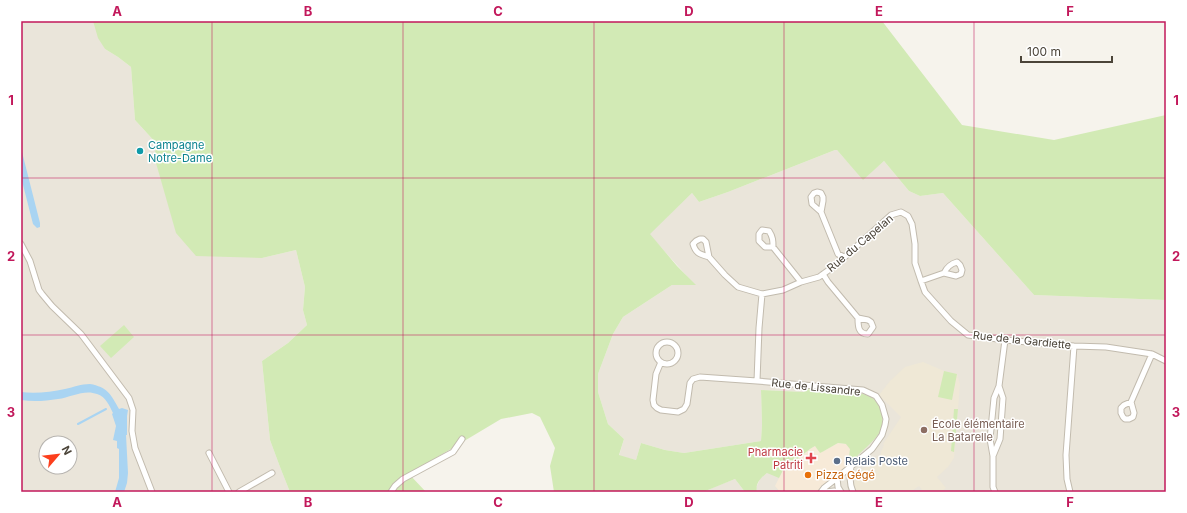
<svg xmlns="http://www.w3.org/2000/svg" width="1187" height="513" viewBox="0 0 1187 513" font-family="Inter,sans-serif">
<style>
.residential{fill:#eae5da;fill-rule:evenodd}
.commercial{fill:#f7ead8}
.education{fill:#efe8d6}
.green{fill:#d2eab5}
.water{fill:#a9d4f2}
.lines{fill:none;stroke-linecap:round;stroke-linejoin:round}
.stream{stroke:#a9d4f2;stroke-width:2}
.street-casing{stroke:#c2bbae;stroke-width:7}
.street{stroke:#fff;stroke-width:5}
.grid{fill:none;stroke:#c2185b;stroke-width:1;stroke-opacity:0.55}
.culture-dot{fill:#0f9aa8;stroke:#fff;stroke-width:1.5}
.education-dot{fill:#8d6e63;stroke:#fff;stroke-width:1.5}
.health-dot{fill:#e0444e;stroke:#fff;stroke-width:1.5}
.service-dot{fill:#5c6f8a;stroke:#fff;stroke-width:1.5}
.food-dot{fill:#e8710a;stroke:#fff;stroke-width:1.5}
.labels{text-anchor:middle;stroke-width:3;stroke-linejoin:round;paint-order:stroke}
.culture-label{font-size:11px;fill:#0d838f;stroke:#fff;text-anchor:start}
.street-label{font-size:11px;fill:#4b4439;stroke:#fff}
.education-label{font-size:11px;fill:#785e54;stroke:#fff;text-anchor:start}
.health-label{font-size:11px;fill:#be3a42;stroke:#fff;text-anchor:end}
.service-label{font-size:11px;fill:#4e5e75;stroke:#fff;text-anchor:start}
.food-label{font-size:11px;fill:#c56008;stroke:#fff;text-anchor:start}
.neatline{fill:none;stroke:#c2185b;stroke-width:1.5}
.grid-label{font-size:13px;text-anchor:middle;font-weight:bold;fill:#c2185b}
</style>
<rect width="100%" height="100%" fill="#f6f3ec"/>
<path class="residential" d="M21,21H93L105,49L118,57L131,67L135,120L157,144L154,156L262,258L296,250L305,287L303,310L307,325L288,343L262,361L270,440L280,467L290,492H21ZM46,443H70V467H46Z
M835,150H837L863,179L884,161L909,191L920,196L943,193L1034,295L1166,300V492H757L756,488L760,479L767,473L881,431L883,417L857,393L805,389V392L761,390L762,424L761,441L684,453L665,450L641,443L636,460L619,456L624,439L608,424L598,392V374L613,334L623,317L672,285H695L649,234L692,193L699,202L728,192Z
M735,479L745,492H703L717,486Z"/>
<path class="commercial" d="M838,443L846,444L850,449L849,458L852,462L816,492H780L775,486L783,470L810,449L815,446L824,451Z"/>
<path class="education" d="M923,362L944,371L957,374L960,384L954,458L948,467L937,477L946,488L941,492H920L922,490L919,486L910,492H856L854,485L856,475L881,454V452L884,445L883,444L901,417L879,395L890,381L905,367Z"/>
<path class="green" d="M93,21H882L962,125L1054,140L1166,115V300L1034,295L943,193L920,196L909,191L884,161L863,180L837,150H835L728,192L699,202L692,193L650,234L677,266L696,285H672L623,317L613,334L598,374V392L608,424L624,439L619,455L636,460L641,443L665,450L684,453L761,441L762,424L761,390L804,392L805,389C817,390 830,391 842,392C850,392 858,392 866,395C874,398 880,404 882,412C883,418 883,425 881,430C875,442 860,451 852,462L849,458L850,449L846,444L838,443L824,451L820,453L815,446L810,449L783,470L779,478L767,473C761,478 755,483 757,492H745L735,479L703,492H554L550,466L555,448L540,417L532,413L501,419L409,474L426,492H290L280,467L270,440L262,361L288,343L307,325L303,310L305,287L296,250L262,258L196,256L176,233L154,156L157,144L135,120L131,67L118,57L105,49L98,38Z
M124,325L134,337L111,358L100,346Z
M944,371L957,374L952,400L938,397Z
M954,409H958L954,452L951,451Z"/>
<path class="water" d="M21,148L40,223V227L37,228L33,224L21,177Z
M90,384C107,387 111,394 119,409L122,408L128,410L127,416V435H126L128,473L127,483L124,492H115L119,478V449L117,448V441L113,440L116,426L112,414L113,413C109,405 106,397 97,394C85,389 71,397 58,399C46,401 33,402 21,400V392C35,394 51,392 65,389C74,387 81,384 90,384Z"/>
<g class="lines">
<path class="stream" d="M78,424L106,409"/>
<g class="street-casing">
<path id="street" d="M821,212L823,201V197L821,193L817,192L814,193L811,197L812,204L821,212L838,254L844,257
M21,244L30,261L39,290L42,294L52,306L81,334L129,398L133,410L132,431L135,448L152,492
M773,247C773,241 773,237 769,231L762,230L759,234V241L765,247H773L801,282
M709,257C700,254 696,254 693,244L696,241L700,239H703L706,242L709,257L725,275L738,287L762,294L783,290L801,282L819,277L837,264L891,215L901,212L908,216L912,224L915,244V263L921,281L925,292L951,321L968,335L1005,340L1074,346L1106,347L1152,354L1166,361
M823,274L828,282L858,318L868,320L871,322L873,327L868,334C858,334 858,326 858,318
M921,281L944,273L956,276L961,274L962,270L960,265L957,262C950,264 947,267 944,273
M762,294L759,328L757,381L863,390L876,396L882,405L886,419L885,425L882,435L872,449L837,478L838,487L841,492
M656 353a11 11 0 1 1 22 0a11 11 0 1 1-22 0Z
M661,362L656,374L653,400L654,405L657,408L661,410L678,412L684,409L687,404L690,383L693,379L700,377L757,381
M1131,402L1124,405L1121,408V413L1123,417L1125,419H1129L1133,417L1134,413L1131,402L1152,354
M209,453L229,492
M993,456L990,439L994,398L999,386
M851,466C850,475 849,483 853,492
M239,492L272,473
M391,492L395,486L403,479L453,452L462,439
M821,492L824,488L837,478
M825,492L834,491L840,492
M995,492L993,487V456L1000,439L1003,398L999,386L1005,340
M1070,492L1067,479L1066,455L1074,346"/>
</g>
<use href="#street" class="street"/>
</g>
<path class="grid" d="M212,21V492M403,21V492M594,21V492M784,21V492M974,21V492M21,178H1166M21,335H1166"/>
<circle class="culture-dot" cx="140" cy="151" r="4"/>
<circle class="education-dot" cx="924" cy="430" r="4"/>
<path class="health-dot" d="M809 452h4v4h4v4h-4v4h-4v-4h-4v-4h4z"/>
<circle class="service-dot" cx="837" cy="461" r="4"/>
<circle class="food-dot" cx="808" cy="475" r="4"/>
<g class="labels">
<g class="culture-label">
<text x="148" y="149">Campagne<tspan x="148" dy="13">Notre-Dame</tspan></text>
</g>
<g class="street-label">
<text transform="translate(860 243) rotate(-40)" y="4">Rue du Capelan</text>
<text transform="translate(1022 340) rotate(6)" y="4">Rue de la Gardiette</text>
<text transform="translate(816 387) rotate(6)" y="4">Rue de Lissandre</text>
</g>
<g class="education-label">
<text x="932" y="428">École élémentaire<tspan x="932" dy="13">La Batarelle</tspan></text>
</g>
<g class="health-label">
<text x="803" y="456">Pharmacie<tspan x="803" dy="13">Patriti</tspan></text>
</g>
<g class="service-label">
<text x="845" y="465">Relais Poste</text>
</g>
<g class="food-label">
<text x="816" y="479">Pizza Gégé</text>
</g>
</g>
<rect width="1187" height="513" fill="none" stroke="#ffffff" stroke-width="44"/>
<g transform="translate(58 455) rotate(62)"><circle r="19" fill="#ffffff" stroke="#b7b4b0"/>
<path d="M0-3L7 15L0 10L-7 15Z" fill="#fc3f1d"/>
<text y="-6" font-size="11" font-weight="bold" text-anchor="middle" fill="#4b4439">N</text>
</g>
<path d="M1021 56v6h91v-6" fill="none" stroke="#4b4439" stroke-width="2"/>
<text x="1027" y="56" font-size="12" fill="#4b4439" stroke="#ffffff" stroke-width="3" paint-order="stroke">100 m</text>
<rect x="22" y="22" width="1143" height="469" class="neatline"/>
<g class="grid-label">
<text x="117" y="16">A</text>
<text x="308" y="16">B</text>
<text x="498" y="16">C</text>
<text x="689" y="16">D</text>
<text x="879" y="16">E</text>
<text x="1070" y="16">F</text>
<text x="11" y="105">1</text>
<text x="1176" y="105">1</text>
<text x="11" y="261">2</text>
<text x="1176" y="261">2</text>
<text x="11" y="417">3</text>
<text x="1176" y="417">3</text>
<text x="117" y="507">A</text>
<text x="308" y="507">B</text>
<text x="498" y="507">C</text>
<text x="689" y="507">D</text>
<text x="879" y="507">E</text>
<text x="1070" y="507">F</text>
</g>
</svg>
